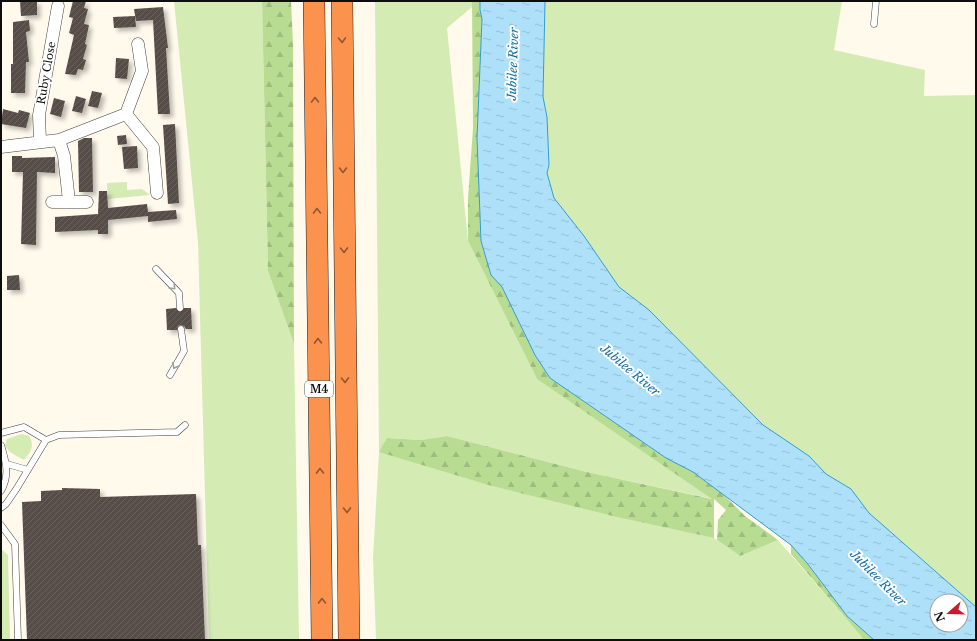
<svg xmlns="http://www.w3.org/2000/svg" width="977" height="641" viewBox="0 0 977 641" font-family="'Libre Baskerville',serif">
<style>
.grass{fill:#d4ebb4}
.forest{fill:url(#forest-firs)}
.water{fill:url(#water-ripples);stroke:#319cd4;fill-rule:evenodd}
.building{fill:url(#building-hatch);filter:url(#shadow)}
.lines{fill:none;stroke-linecap:round;stroke-linejoin:round}
.lane-casing{stroke:#404040;stroke-width:7}
.street-casing{stroke:#404040;stroke-width:13}
.highway-casing{stroke:#1e1e1e;stroke-width:22}
.lane{stroke:#fff;stroke-width:6}
.street{stroke:#fff;stroke-width:12}
.highway{stroke:#fb934e;stroke-width:21}
.oneway{stroke:#905731}
.oneway2{stroke:#9e9e9e}
.labels{text-anchor:middle;stroke-width:4;stroke-linejoin:round;paint-order:stroke}
.shield{fill:#fff;stroke:#565656;stroke-width:1}
.shield-label{font-size:10px;font-weight:bold;fill:#0d0d0d}
.street-label{font-size:11px;fill:#0d0d0d;stroke:#fff}
.water-label{font-size:12px;font-style:italic;fill:#106ca4;stroke:#fff}
</style>
<defs>
<pattern id="forest-firs" width="22" height="20" patternUnits="userSpaceOnUse"><rect width="22" height="20" fill="#b8dd92"/><path d="M5 1l3.5 6h-7zM16 11l3.5 6h-7z" fill="#9dbc7d"/></pattern>
<pattern id="water-ripples" width="26" height="14" patternUnits="userSpaceOnUse"><rect width="26" height="14" fill="#aee1f9"/><path d="M2 4q2-2 4 0t4 0M15 11q2-2 4 0t4 0" fill="none" stroke="#94c0d4"/></pattern>
<pattern id="building-hatch" width="6" height="6" patternUnits="userSpaceOnUse"><rect width="6" height="6" fill="#564d48"/><path d="M-1 1l2-2M0 6l6-6M5 7l2-2" fill="none" stroke="#69625e"/></pattern>
<filter id="shadow"><feDropShadow dx="3.5" dy="3.5" stdDeviation="2" flood-color="#0004"/></filter>
</defs>
<rect width="100%" height="100%" fill="#fffaec"/>
<path class="grass" d="M174,1H262L268,271L294,344L299,640H209L198,243Z
M375,1H472V7L447,28L468,241L537,379L714,499L587,472L447,436L421,440L388,438L492,486L714,538L740,556L778,540L860,635L863,640H376L373,558L379,452Z
M545,1H842L834,50L925,70L924,96L976,95V607L869,513L851,489L826,474L809,456L763,425L649,310L619,287L584,236L554,198L547,173L549,165L547,117L543,97Z
M127,182V190L142,189L150,195L108,199L107,183Z
M22,434L29,436C35,446 31,452 24,460L10,452L5,446L7,439Z
M1,549L8,555L10,640H1Z"/>
<path class="forest" d="M262,1H291L293,44L294,344L268,271Z
M472,1H480V10L482,19L477,138L481,241L491,275L502,287L535,355L550,378L666,458L693,472L723,494L745,516L778,540L740,556L717,540L718,520L726,510L714,499V538L613,516L492,486L379,452L387,438L421,440L447,436L587,472L712,499L537,379L468,241V198L473,128Z
M791,545L807,563L847,616L874,640H863L860,635L791,554Z"/>
<path class="water" d="M480,1H545L543,97L547,117L549,165L547,173L554,198L584,236L619,287L649,310L763,425L809,456L826,474L851,489L869,513L976,607V640H874L847,616L807,563L791,545L693,472L666,458L550,378L535,355L502,287L491,275L481,241L477,138L482,19L480,10ZM937,601H961V625H937Z"/>
<path class="building" d="M20,1H37V15L21,16Z
M73,1H86L84,8L88,9L84,24L89,25L85,44L87,45L83,59L86,60L83,70L78,69L76,75L65,74L74,35L69,33L73,18L69,17Z
M163,7L168,48H166L170,114H158L153,20L136,21L134,9Z
M135,16L136,27L114,28L113,17Z
M29,20L30,31L26,32L29,62H26L25,93H11V64H13V22Z
M116,58L129,59L127,79L115,78Z
M92,91L102,93L98,108L88,106Z
M76,96L86,99L82,113L72,111Z
M54,98L65,101L61,117L50,114Z
M3,109L18,113L19,110L30,113L26,128L1,124Z
M175,124L179,203L168,204L163,125Z
M126,135L127,144L118,145L117,136Z
M84,138H92L93,192H79L78,141Z
M137,146L138,168L124,169L122,147Z
M12,156H22V158L55,157V173L37,172L36,245L21,244L23,172H12Z
M99,191H107L108,208L147,204L148,212L176,210L177,219L148,222V216L108,220V234H98V230L55,232V217L98,214Z
M19,275L20,290H7V276Z
M176,308L180,312L184,308H191L192,329H186L184,326L181,325L178,326L177,330H167L166,309Z
M62,488L100,489V497L196,494L198,545H201L205,640H27L22,502L41,501V491L62,490Z"/>
<g class="lines">
<g class="lane-casing">
<path id="lane" d="M874,24L876,1
M156,269L179,293L180,308
M170,375L184,351L181,329
M1,433L24,427L46,440
M1,445C6,461 10,476 1,491
M7,464L28,470
M1,508L6,504L17,488L46,440L59,435L177,432L185,425
M1,525L15,544L18,640"/>
</g>
<g class="street-casing">
<path id="street" d="M138,44L142,71L126,114L153,147L157,193
M59,140L64,156L69,201
M40,141L39,115L58,6
M1,147L59,140L126,114
M52,202H87"/>
</g>
<g class="highway-casing">
<path id="highway" d="M314,1L322,640
M342,1L349,640"/>
</g>
<use href="#lane" class="lane"/>
<use href="#street" class="street"/>
<use href="#highway" class="highway"/>
</g>
<defs><path id="oneway-chevron" d="M-2-3.5L2.5 0L-2 3.5" fill="none" stroke-width="1.6" stroke-linecap="round" stroke-linejoin="round"/></defs>
<g class="oneway">
<use href="#oneway-chevron" transform="translate(342 40) rotate(89)"/>
<use href="#oneway-chevron" transform="translate(315 100) rotate(-91)"/>
<use href="#oneway-chevron" transform="translate(343 170) rotate(90)"/>
<use href="#oneway-chevron" transform="translate(317 211) rotate(-91)"/>
<use href="#oneway-chevron" transform="translate(344 250) rotate(89)"/>
<use href="#oneway-chevron" transform="translate(318 341) rotate(-91)"/>
<use href="#oneway-chevron" transform="translate(345 380) rotate(89)"/>
<use href="#oneway-chevron" transform="translate(320 471) rotate(-91)"/>
<use href="#oneway-chevron" transform="translate(347 510) rotate(89)"/>
<use href="#oneway-chevron" transform="translate(322 601) rotate(-91)"/>
</g>
<g class="oneway2">
<use href="#oneway-chevron" transform="translate(173 287) rotate(47)"/>
<use href="#oneway-chevron" transform="translate(175 366) rotate(120)"/>
</g>
<g class="labels">
<rect class="shield" x="305" y="381" width="28" height="16" rx="3"/>
<g class="shield-label">
<text x="319" y="393">M4</text>
</g>
<g class="street-label">
<text transform="translate(46 73) rotate(-80)" y="4">Ruby Close</text>
</g>
<g class="water-label">
<text transform="translate(513 64) rotate(-88)" y="4">Jubilee River</text>
<text transform="translate(630 370) rotate(40)" y="4">Jubilee River</text>
<text transform="translate(878 578) rotate(45)" y="4">Jubilee River</text>
</g>
</g>
<rect width="977" height="641" fill="none" stroke="#0d0d0d" stroke-width="4"/>
<g transform="translate(949 613) rotate(250)"><circle r="19" fill="#ffffff" stroke="#9e9e9e"/>
<path d="M0-3L7 15L0 10L-7 15Z" fill="#c31e2f"/>
<text y="-6" font-size="11" font-weight="bold" text-anchor="middle" fill="#0d0d0d">N</text>
</g>
</svg>
